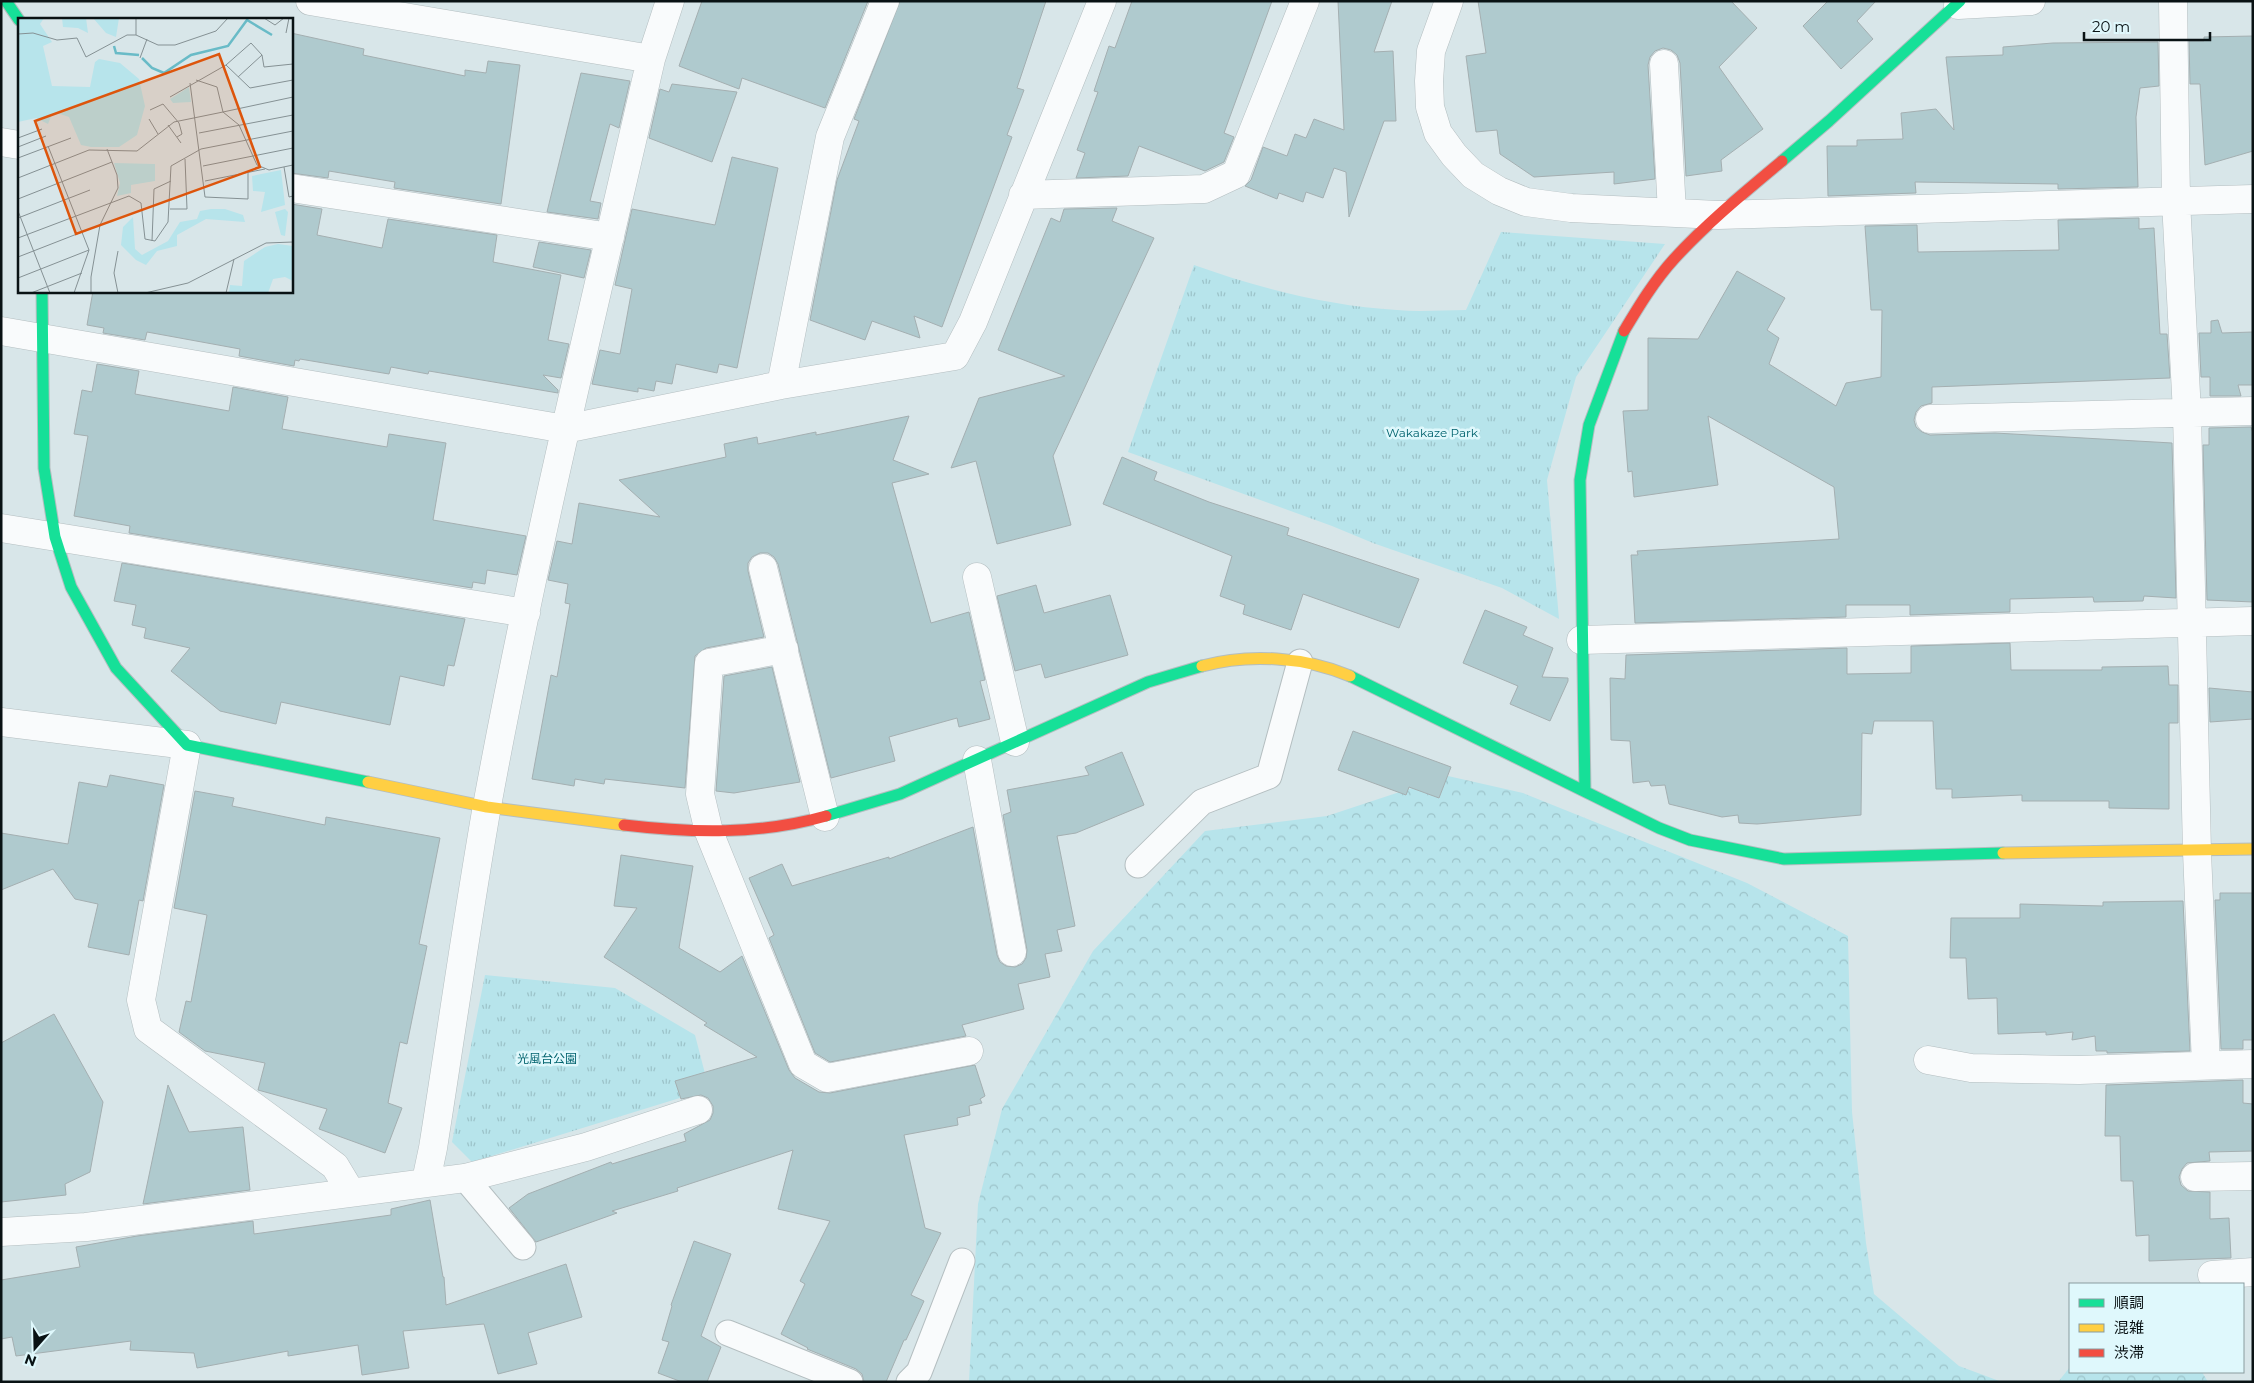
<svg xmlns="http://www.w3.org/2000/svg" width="2254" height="1383" viewBox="0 0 2254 1383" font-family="Montserrat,'Noto Sans JP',sans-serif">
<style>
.forest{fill:url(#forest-crowns)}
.park{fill:url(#park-tufts)}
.building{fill:#afcace;stroke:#a4afb1}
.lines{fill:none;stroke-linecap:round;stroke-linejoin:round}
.lane-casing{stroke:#b4bec0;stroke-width:27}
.street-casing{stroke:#b4bec0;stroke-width:29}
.fast-casing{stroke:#b4bec0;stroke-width:13}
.slow-casing{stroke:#b4bec0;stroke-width:13}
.jam-casing{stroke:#b4bec0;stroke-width:13}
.lane{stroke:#f9fbfc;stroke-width:25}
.street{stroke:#f9fbfc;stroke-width:28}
.fast{stroke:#16e098;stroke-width:11}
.slow{stroke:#ffcf43;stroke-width:11}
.jam{stroke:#f24e42;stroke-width:11}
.labels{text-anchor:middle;stroke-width:5;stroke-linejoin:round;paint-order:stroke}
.park-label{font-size:12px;fill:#00626d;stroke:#dff8fc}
.inset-river{fill:none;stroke:#69bbc7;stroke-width:2.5}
.inset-road{fill:none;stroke:#859194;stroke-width:1}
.view{fill:#dd550c;fill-opacity:0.15;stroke:#dd550c;stroke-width:2.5}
.inset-edge{fill:none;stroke:#091214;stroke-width:2.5}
</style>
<defs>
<pattern id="forest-crowns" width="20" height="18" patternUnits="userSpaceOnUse" patternTransform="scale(1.25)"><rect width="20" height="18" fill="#b7e4eb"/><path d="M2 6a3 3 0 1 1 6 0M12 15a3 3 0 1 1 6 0" fill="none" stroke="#9cc3c9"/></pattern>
<pattern id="park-tufts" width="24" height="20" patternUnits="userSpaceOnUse" patternTransform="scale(1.25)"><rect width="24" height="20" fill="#b7e4eb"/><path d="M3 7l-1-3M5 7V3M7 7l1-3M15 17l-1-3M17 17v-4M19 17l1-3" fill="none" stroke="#9cc3c9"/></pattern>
</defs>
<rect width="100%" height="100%" fill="#d8e6e9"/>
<path class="forest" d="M1448,776L1523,793L1747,883L1848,936L1852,1112L1866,1243L1874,1294L1959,1366L2002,1382H969L978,1204L1002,1109L1093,951L1205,831L1327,816Z
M2070,1367V1372H2202L2208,1382H2058Z"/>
<path class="park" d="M1501,232L1665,244L1576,377L1547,480L1559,619L1502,588L1373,543L1332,526L1128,452L1194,265C1258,288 1329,306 1397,310C1419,312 1443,310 1466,310Z
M485,975L615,988L695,1035L709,1089L472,1162L452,1142Z"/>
<path class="building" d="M702,1H868L825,108L742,78L739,89L679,66Z
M900,1H1046L1017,88L1024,90L1007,135L1012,137L942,327L914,316L920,338L872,321L865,340L810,320L837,180L859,121L854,119Z
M1132,1H1272L1224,133L1234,137L1224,162L1205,171L1139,146L1128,176L1076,178L1085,153L1077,150L1098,92L1094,91L1109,46L1115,48Z
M1338,1H1392L1374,52L1393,51L1396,121H1384L1349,217L1346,172L1334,168L1323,198L1306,192L1303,202L1279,193L1277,199L1245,186L1251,180L1263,147L1287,156L1295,134L1306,138L1314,119L1344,130Z
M1478,1H1731L1757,28L1719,67L1763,129L1721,160L1722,171L1686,176L1680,63L1677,55L1671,50L1663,48L1655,51L1650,57L1648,65L1655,179L1614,184V172L1534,177L1500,154L1497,130L1476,132L1466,56L1486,53Z
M1828,1H1876L1857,21L1873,39L1841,69L1803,26Z
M291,33L364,49L363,55L465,76V70L486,73L488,61L520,65L501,204L394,188L395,182L329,171L328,178L291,173Z
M2253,36V151L2205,165L2200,84H2190L2189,41H2204V37Z
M2158,42L2159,86L2140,88L2136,117L2138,187L2058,189V184L1915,182L1916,193L1828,196L1827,146H1857V140L1903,139L1901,113L1936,109L1954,130L1946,57L2003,55V47L2053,43Z
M581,73L630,81L619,128L610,124L590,201L601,203L598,219L547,212Z
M672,84L737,92L712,162L649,138L660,89L669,92Z
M732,157L778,168L737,368L719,364L717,373L676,364L672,384L656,381L654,391L638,388V392L592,384L600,350L620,354L632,289L615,285L632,209L715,225Z
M291,204L322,209L317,235L382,248L388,219L497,235L493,262L561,275L548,340L569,344L561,378L543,375L558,390V393L429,371L428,374L391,367L389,374L300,359L299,361L295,360L294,366L239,356L240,349L147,332L145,340L103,333L104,328L87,325L93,291H291Z
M1117,208L1112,221L1154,238L1053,456L1071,525L997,544L976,461L951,468L979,398L1065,376L998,350L1051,218L1060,222L1064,209Z
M2139,218V229L2154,228L2160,334H2167L2170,378L1932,387V403L1921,406L1916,412L1914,420L1916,427L1922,432L1930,435L1995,433L2172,443L2176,598L2144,596L2143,601L2094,602L2093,597L2010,599V612L1910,615V605H1846V617L1635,623L1631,555H1638L1637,551L1839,539L1834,487L1708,416L1718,485L1634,497L1632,471L1628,472L1623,411L1648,410V338L1698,339L1737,271L1785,298L1767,330L1779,338L1769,364L1836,406L1846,383L1881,377L1882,310H1871L1865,226L1917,225L1918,252L2059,250L2058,220Z
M539,242L591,250L584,278L533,267Z
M2218,320L2222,333L2253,332V385H2238L2241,396H2210V377H2201L2199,333H2211V321Z
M97,364L139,371L135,394L229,411L233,387L288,397L282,429L387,447L389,434L446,443L433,520L526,536L517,575L487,570L485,584L473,582L472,588L129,533L130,526L74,516L88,436L74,434L82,390L92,392Z
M909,416L893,460L929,474L892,483L931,623L969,612L985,680L980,681L990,719L959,727L957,718L889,737L895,761L831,778L778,564L774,557L768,553H760L752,557L748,563V571L764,637L706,648L695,656L685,788L605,779L604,784L575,779L574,786L532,779L551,675L557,677L570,604L565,603L568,584L548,580L557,541L572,544L579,503L660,517L619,480L726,457L724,444L757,437L758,444L816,432V435Z
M2251,427L2253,433V602L2207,600L2203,445H2209V428Z
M1122,457L1157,472L1154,480L1209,502L1289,528L1287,535L1419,579L1399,628L1303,594L1291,630L1243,614L1245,605L1220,596L1232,556L1103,504Z
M122,563L465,619L454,666L448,665L444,686L400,676L390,725L281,702L276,724L220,711L171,671L190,648L144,638L146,628L132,625L136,605L114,601Z
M1036,585L1044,613L1110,595L1128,655L1045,678L1041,664L1015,671L997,596Z
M1485,610L1527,627L1523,635L1553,648L1542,677L1568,678V681L1550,721L1510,704L1518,686L1463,663Z
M2010,643L2011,670H2102V667L2168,666L2169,685H2178V723H2169V809L2109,808V801H2022V795L1952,798V789H1936L1933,721H1874L1872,734L1862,733L1861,815L1757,824L1739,823L1738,815L1722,817L1669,804L1665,785L1651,786L1649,781L1633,783L1630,741L1611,740L1610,678L1625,679L1626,655L1847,648V674L1911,673V646Z
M772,667L800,782L734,793L716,791L724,676Z
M2209,688L2253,692V719L2210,722Z
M1353,731L1451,767L1439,798L1409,787L1406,795L1338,770Z
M1122,752L1144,805L1076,833L1057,836L1075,926L1057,930L1062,951L1045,954L1050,977L1018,984L1024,1009L962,1025L966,1036L830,1062L815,1053L769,938L774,935L749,878L782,864L792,886L889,857V859L973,827L997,955L1000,962L1006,966L1015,967L1022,964L1026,958L1027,950L1003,815L1011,812L1007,790L1089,775L1085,767Z
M110,775L164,785L143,901L139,900L129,955L88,947L98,904L75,899L53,869L1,890V833L68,844L79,782L107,787Z
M195,791L234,798L232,806L325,825L326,817L440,838L419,944L427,946L407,1044L400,1042L388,1103L402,1108L385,1153L319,1129L327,1109L258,1090L265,1063L205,1051L179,1032L186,1001L191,1002L207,915L174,908Z
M621,855L693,866L679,948L720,972L742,956L789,1070L795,1078L819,1092L830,1093L975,1065L985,1096L980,1099L982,1103L969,1106L970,1115L957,1118L958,1125L904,1135L925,1228L941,1233L911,1295L924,1301L906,1340H904L886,1382H864L862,1374L856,1369L807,1349L808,1348L781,1334L805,1284L800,1281L830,1221L778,1209L793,1150L677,1188L678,1191L612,1211L617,1213L536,1242L509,1208L528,1194L611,1162L612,1164L686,1141L684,1134L710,1120L713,1113V1106L708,1098L701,1095L681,1099L675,1081L757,1057L704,1025L707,1023L604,957L637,908L614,906Z
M2220,893H2253V1040H2243V1049H2221L2215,900H2220Z
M2183,901L2190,1051L2107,1053V1051H2096L2095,1036L2072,1040L2073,1032L2046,1035V1032L1998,1034L1997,998L1968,999L1966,958H1950L1951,918H2020V904L2103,906V902Z
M54,1014L103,1102L90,1172L65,1184L66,1195L1,1202V1043Z
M2243,1080V1103L2253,1104V1151L2209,1152L2210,1161L2187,1163L2182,1169L2179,1177L2181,1185L2188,1191L2210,1192V1219L2229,1218L2231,1258L2149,1261V1235L2136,1236L2133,1181H2121L2120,1136H2105L2106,1085Z
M168,1085L189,1132L243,1127L250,1190L143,1204Z
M430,1200L443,1277H444L446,1305L566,1264L582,1317L528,1333L537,1364L498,1374L484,1324L403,1331L409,1368L362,1375L358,1345L288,1356V1351L197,1368L194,1353L130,1350L131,1341L16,1356L12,1337L1,1339V1280L80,1267L76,1247L137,1236L253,1221L254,1234L391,1215V1209Z
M694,1241L731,1254L701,1336L721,1347L707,1382H682L658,1373L669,1342L662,1340L672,1306L671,1305Z"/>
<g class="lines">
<g class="lane-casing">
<path id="lane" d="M1138,865L1202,802L1269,776L1300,662
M465,1178L523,1247
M728,1333L850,1382
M909,1382L919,1372L962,1261"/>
</g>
<g class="street-casing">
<path id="street" d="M310,1L651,59
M1449,1L1431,51L1429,81L1430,107L1438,133L1454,155L1473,175L1499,191L1526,202L1571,208L1718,215L2253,199
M2173,1L2176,201L2187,413L2197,852L2206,1065
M1958,5L2031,1
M1664,64L1672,212
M1,142L19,145
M291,188L610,237
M1023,195L1204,189L1236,174L1305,1
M1,331L565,429L781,385L955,356L973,322L1102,1
M781,385L830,137L885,1
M1930,419L2253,411
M1,528L526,613
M763,568L825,817
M977,577L1015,742
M1581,640L2253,621
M784,649L709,663L700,794L709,832L803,1064L827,1078L969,1051
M1,722L187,745L141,1000L148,1029L335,1166L350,1191
M977,760L1012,952
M1928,1060L1971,1068L2079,1070L2253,1064
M2195,1177L2253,1176
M426,1181L433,1148C451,1034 467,920 487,806C533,555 594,307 651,59L670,1
M1,1232L86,1227L465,1178L586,1147L698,1110
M2212,1275L2253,1272"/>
</g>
<g class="fast-casing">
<path id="fast" d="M6,1L19,20
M1782,161L1829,121L1960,1
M42,291L44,468L55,537L71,587L116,668L187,745L368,782
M1350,676L1659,828L1690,840L1784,859L2003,853
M1585,791L1580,480L1589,425L1624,331
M826,816L900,794L1148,682L1202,666"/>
</g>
<g class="slow-casing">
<path id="slow" d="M1202,666C1250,653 1305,657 1350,676
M368,782L487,807L624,825
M2003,853L2253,849"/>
</g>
<g class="jam-casing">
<path id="jam" d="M1624,331C1639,306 1654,281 1674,259C1707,223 1745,192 1782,161
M624,825C692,833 759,835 826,816"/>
</g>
<use href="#lane" class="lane"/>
<use href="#street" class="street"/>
<use href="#fast" class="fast"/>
<use href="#slow" class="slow"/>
<use href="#jam" class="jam"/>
</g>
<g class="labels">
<g class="park-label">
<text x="1432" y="437">Wakakaze Park</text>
<text x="547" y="1063">光風台公園</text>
</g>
</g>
<g transform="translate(18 18)">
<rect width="275" height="275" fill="#d8e6e9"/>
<path d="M0,0H26L22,6L34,24L25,28L34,68L72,69L77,44L81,41L102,45L121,61L127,88L119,117L101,129H73L63,127L51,99L42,96H34L30,106L18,100L0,104ZM44,0H68L70,15L60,10L45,9ZM75,0H101L98,19L88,15ZM193,191H207L225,197L227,204L188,201L159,217V228L139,233L128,247L118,242L103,227L105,209L115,199L117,231L124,237L150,223L162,204L179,201L182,193ZM260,226L275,228V263L267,259L255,261L250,275H211L212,267L224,268L226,243L247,229Z" fill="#b7e4eb"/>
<path d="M171,69L173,84L155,85L152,81ZM96,145L137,146V163L113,167V175L99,178L102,165ZM263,152L267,187L243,194L247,174L235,173L234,158ZM267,191L270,194L267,218L263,217L257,194Z" fill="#b7e4eb"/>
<path class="inset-river" d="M96,28L98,35L121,37M124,40L134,50L146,55L173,37L210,28L229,2L254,17"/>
<path class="inset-road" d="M118,0V17M246,0L257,7L266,0M268,15L271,0M0,16L15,15L39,22L59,20L68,39L109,17H118L140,27H157L198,13L210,0M122,40L129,21M208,47L232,70L275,62M220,59L244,37M178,62L199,69L205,94L275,79M172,65L187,179L230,181V155M152,79L208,47L233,25L244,37L246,49L275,46M132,92L145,86L161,105L164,116L159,119M131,101L140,116M150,107L163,125M181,115L275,97M0,120L24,111M30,128L71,232L56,275M0,129L28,118M0,140L53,120M185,148L275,130M266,149L271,179L275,178M0,160L71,132L119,133L156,104L205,94L221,107L239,147L251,152L275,147M187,163L247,151M0,181L94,144M152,191H169L167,141M0,193L32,275M0,200L72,172M0,220L111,178L123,185L127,221L137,223L150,204L153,148L183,131L275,113M134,223L136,171L153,163M100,233L96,255L100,275M0,239L82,207M0,260L71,232M13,275L64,255M73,275V259L82,207L100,170L99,157L89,131M127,275L170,265L248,225L275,224M208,275L216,241"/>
<path class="view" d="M201,36L242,149L58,216L17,103Z"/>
<rect width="275" height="275" class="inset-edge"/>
</g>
<rect width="2254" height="1383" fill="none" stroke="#091214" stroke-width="5"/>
<rect x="2069" y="1283" width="175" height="90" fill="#dff8fc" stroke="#899c9f"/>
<rect x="2079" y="1299" width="25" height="8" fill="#16e098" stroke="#899c9f"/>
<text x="2114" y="1308" font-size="15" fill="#091214">順調</text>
<rect x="2079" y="1324" width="25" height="8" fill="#ffcf43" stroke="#899c9f"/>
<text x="2114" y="1333" font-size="15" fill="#091214">混雑</text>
<rect x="2079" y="1349" width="25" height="8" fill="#f24e42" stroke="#899c9f"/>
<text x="2114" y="1358" font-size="15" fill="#091214">渋滞</text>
<g transform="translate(35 1348) rotate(200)" stroke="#dff8fc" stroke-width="4" paint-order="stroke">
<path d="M0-4L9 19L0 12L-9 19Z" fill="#091214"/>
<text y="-8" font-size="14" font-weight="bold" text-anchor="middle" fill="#091214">N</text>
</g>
<path d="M2084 32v8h126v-8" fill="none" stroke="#091214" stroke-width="2.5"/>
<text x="2092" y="32" font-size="15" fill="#091214" stroke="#dff8fc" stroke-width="4" paint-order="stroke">20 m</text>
</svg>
